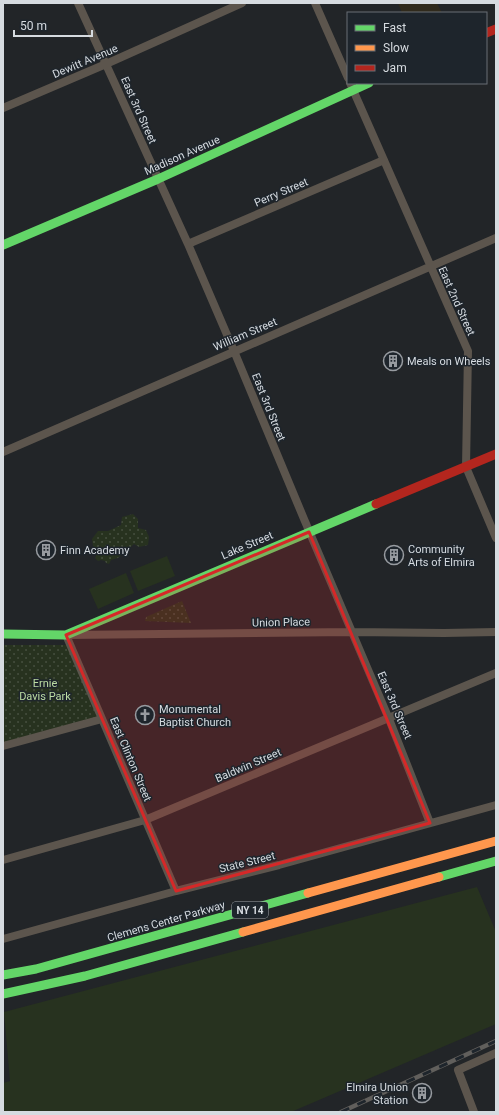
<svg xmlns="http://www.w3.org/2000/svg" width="499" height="1115" viewBox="0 0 499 1115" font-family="Roboto,sans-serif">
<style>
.education{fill:#302a1c}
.grass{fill:#27321f}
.park{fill:url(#park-dots)}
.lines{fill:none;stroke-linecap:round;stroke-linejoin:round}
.street{stroke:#5c554d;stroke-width:8}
.fast{stroke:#63d668;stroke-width:9}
.slow{stroke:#ff974d;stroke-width:9}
.jam{stroke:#b3261e;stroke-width:9}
.rail-casing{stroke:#615f5c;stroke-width:4.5}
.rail{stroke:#1e252c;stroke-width:3;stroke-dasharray:9;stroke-linecap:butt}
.marked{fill:#d62828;fill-opacity:0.2;stroke:#d62828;stroke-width:3;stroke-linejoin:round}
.labels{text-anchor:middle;stroke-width:3;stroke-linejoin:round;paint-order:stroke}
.shield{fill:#1e252c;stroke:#9fa4aa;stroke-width:1}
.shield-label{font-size:10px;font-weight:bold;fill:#d6dbe0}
.street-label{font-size:11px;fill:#d6dbe0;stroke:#1e252c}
.poi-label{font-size:11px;fill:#d6dbe0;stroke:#1e252c;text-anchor:start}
.park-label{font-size:11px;fill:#bbdba2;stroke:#1e252c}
</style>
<defs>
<pattern id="park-dots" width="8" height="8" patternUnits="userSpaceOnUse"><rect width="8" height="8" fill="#27321f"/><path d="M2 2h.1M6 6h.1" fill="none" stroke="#464f3f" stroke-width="1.8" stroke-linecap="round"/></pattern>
</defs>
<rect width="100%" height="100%" fill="#222528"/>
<path class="education" d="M398,3H437L442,13H402Z"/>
<path class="grass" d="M167,556L175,576L138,591L130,571Z
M126,573L134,593L98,609L89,589Z
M477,887L496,932V1024L291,1112H3V1083L10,1081L4,1012Z"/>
<path class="park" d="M133,514L138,519V528L146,530L149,537L148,545L139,547L134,544L118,558L111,560L109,564L106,563L105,561L101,560L98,561L95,558L98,552L97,549L93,546L92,539L98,531H108L121,525L122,517Z
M182,601L191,623L145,621L146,617Z
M3,645H71L102,719L3,744Z"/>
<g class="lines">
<path class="street" d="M78,3L188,244L234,351L304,519L389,719L430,823
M315,3L348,78
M350,83L468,351L466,467L496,538
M3,108L106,64L242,3
M188,244L384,160
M3,452L496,238
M3,746L102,719
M3,860L145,820L496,673
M176,891L66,635L352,632L444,633L496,632
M3,939L176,891L279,865L496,805
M474,1112L458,1070L496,1053"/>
<path class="fast" d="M3,245L158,179L369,83
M3,634L66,635L376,504
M439,877L496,861
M3,975L36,969L308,893
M3,994L85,976L243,932"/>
<path class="slow" d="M308,893L496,841
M243,932L439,877"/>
<path class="jam" d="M486,33L496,29
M376,504L496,454"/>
<g class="rail-casing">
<path id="rail" d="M341,1112L496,1041"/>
</g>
<use href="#rail" class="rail"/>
</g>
<path class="marked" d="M309,532L430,823L176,891L66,635Z"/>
<defs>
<g id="building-ring" transform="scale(1)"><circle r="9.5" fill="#1e252c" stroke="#979ba0" stroke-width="1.5"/><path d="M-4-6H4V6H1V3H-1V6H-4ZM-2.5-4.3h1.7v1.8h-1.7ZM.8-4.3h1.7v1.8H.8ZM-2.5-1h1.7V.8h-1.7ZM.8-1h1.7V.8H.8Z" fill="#979ba0"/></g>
<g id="church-ring" transform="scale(1)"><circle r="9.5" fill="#1e252c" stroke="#979ba0" stroke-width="1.5"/><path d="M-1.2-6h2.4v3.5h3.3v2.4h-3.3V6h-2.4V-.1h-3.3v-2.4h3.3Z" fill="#979ba0"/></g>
</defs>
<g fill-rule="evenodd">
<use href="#building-ring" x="393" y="361"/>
<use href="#building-ring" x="46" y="550"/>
<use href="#building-ring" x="394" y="555"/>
<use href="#church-ring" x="145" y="715"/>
<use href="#building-ring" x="422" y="1093"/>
</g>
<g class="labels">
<rect class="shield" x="232" y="902" width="36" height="16" rx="3"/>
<g class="shield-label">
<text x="250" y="914">NY 14</text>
</g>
<g class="street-label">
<text transform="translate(85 61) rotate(-23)" y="4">Dewitt Avenue</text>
<text transform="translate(139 110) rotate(66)" y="4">East 3rd Street</text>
<text transform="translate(182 155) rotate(-24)" y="4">Madison Avenue</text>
<text transform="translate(281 192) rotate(-23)" y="4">Perry Street</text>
<text transform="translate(457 301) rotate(66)" y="4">East 2nd Street</text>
<text transform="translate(245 334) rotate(-23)" y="4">William Street</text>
<text transform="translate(269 407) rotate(68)" y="4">East 3rd Street</text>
<text transform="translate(247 545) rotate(-23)" y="4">Lake Street</text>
<text transform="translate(281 622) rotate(-1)" y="4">Union Place</text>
<text transform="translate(395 705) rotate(67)" y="4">East 3rd Street</text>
<text transform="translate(131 759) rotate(67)" y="4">East Clinton Street</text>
<text transform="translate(248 765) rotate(-23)" y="4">Baldwin Street</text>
<text transform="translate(247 862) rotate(-14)" y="4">State Street</text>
<text transform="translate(166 921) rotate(-16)" y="4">Clemens Center Parkway</text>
</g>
<g class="poi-label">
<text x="407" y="365">Meals on Wheels</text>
<text x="408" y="553">Community<tspan x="408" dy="13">Arts of Elmira</tspan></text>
<text x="60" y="554">Finn Academy</text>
<text x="159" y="713">Monumental<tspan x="159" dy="13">Baptist Church</tspan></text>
<text x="408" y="1091" text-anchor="end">Elmira Union<tspan x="408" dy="13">Station</tspan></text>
</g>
<g class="park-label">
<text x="45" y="687">Ernie<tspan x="45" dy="13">Davis Park</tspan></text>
</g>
</g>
<rect width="499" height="1115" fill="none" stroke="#d6dbe0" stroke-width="8"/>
<rect x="347" y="12" width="140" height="72" fill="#1e252c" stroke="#686e74"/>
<rect x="355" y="25" width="20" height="6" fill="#63d668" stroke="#686e74"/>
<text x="383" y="32" font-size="12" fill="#d6dbe0">Fast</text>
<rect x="355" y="45" width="20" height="6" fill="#ff974d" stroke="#686e74"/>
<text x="383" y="52" font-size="12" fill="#d6dbe0">Slow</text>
<rect x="355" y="65" width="20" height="6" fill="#b3261e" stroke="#686e74"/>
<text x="383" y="72" font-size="12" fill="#d6dbe0">Jam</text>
<path d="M14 30v6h78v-6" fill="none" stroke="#d6dbe0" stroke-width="2"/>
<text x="20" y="30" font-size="12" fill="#d6dbe0" stroke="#1e252c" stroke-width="3" paint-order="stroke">50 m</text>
</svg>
